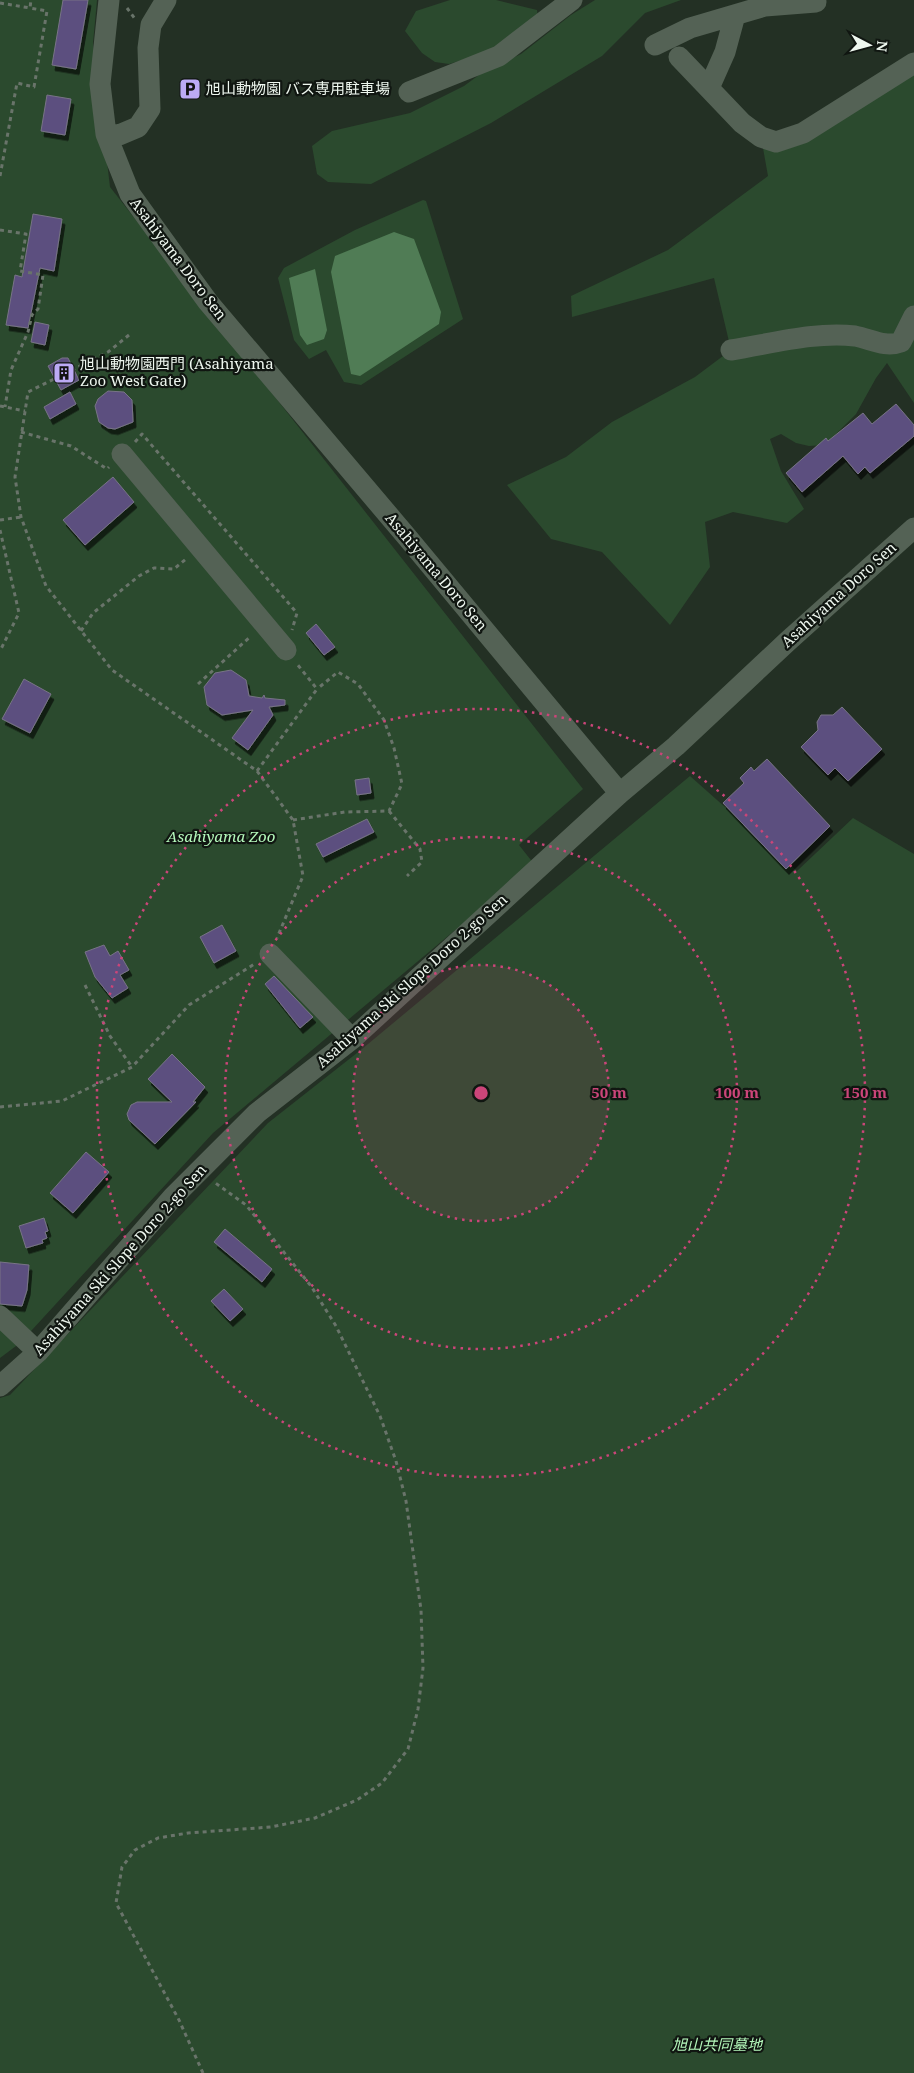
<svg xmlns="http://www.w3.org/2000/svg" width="914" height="2073" viewBox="0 0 914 2073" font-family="'Noto Serif','Noto Sans JP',serif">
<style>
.green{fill:#2b4a2e}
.water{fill:#507c55}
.building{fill:#5c4f7f;stroke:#787486;filter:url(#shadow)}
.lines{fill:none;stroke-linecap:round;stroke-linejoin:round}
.path{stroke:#69746a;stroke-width:3;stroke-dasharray:4 4;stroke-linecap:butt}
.minor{stroke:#546255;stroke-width:21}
.ring{fill:none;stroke:#cb4579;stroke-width:2.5;stroke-dasharray:2.5 5}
.labels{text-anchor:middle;stroke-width:4.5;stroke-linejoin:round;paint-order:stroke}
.poi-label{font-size:15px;fill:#eef7ef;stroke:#101611;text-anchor:start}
.street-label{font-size:15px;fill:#eef7ef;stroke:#101611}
.park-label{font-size:15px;font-style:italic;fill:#b4f8bb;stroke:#101611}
.centre{fill:#cb4579;stroke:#101611;stroke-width:2.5}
.ring-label{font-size:15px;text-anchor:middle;font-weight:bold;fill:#cb4579;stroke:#101611;stroke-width:4.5;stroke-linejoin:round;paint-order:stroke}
</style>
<defs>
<filter id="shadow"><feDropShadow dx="3" dy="5.5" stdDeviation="0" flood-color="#0009"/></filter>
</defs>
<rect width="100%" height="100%" fill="#233024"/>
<path class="green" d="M0,0H97L93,43L110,187L583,789L519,845L534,864L213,1133L20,1343L0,1358Z
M450,0H496L537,10L538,20L492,51L449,64L435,62L422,53L405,31L416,11Z
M595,0H681L645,13L602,56L491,123L371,184L328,182L317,174L312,146L332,131L410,113L464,86L483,72L521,54L571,15Z
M914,63V403L887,363L876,378L856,414L825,445L809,446L796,443L781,434L770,439L781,471L804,509L787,523L733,512L705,522L710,567L670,625L602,552L551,539L507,485L566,457L612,422L695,377L731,350L714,278L572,317L571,296L668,250L768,176L761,137L776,142Z
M423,200L426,201L463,319L361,385L344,382L326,350L309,359L294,340L278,278L284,268L355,230Z
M690,776L797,871L853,818L914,854V2073H0V1398L10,1395L268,1123L362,1049Z"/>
<path class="water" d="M394,232L414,239L441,312L439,324L360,376L351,374L331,272L335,256Z
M315,269L327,330L324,339L307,345L300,335L289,278Z"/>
<path class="building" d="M63,0H88L76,69L52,65Z
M47,95L71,99L65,135L41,131Z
M33,214L62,219L54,271L40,268L28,328L6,325L15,275L22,277Z
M35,322L49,325L45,345L31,342Z
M62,358H68L79,380L61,390L48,366Z
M108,391L124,392L132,400L133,422L115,429L108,428L99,422L95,406L98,399Z
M70,392L76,404L50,419L44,407Z
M896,404L914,425V436L870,473L865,467L858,474L843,456L802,492L786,473L826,438L828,441L863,413L872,424Z
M113,477L134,502L85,545L63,520Z
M316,624L335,647L324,655L306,633Z
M231,670L246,680L249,696L262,698L264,695L265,698L285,700V705L269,707L273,715L248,750L232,738L253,710L222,715L207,705L204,687L215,673Z
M24,679L51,694L30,733L2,719Z
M842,707L882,749L848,781L835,768L828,775L801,747L818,730L817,722L821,715H833Z
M767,759L830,826L786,869L723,803L744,783L740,778L751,767L754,771Z
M369,778L371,793L357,795L355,780Z
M367,819L374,832L323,857L316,844Z
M222,925L236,951L214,963L200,937Z
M104,945L110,956L118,951L129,970L120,975L128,988L112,998L95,977L85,952Z
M274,976L313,1017L300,1028L265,984Z
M172,1054L205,1087L193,1102H196L155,1144L129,1120L127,1114L131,1105L137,1102H172L148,1079Z
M86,1152L109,1172L73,1213L50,1193Z
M44,1218L48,1231L45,1232L47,1238L42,1240L43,1243L26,1248L19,1226Z
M225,1229L272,1269L262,1282L214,1242Z
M0,1262L29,1265L27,1290L22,1306L0,1304Z
M224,1289L243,1309L230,1321L211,1301Z"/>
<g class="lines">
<path class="path" d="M0,3L30,8
M127,8L135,19
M0,176L17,83L34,87L47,11L30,8L31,0
M0,230L26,234L20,271L43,275L38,309L32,315L28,332L11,370L5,407
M129,335L108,352L28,392L15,477L21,517L46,586L112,670L257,771L293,820L303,876L277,938
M0,406L25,411
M21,432L71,446L107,469L109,467
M135,442L142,434L297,613L292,630
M0,520L21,517
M0,530L19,613L0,651
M81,631L93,613L139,576L154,568L174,569L186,559
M198,684L251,636
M257,771L317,689L297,664
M389,811L420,849L422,862L407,876
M293,820L345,812L389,811L402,784L394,748L384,720L358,684L338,672L317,689
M85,985L110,1036L132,1067
M0,1107L62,1101L132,1067L189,1005L256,963
M203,2073L179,2020L116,1903L122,1867L135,1850L158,1838L188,1833L271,1827L315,1818L357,1800L382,1783L408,1749L418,1709L423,1668L421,1610L406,1501L396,1461L380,1416L336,1326L311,1286L246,1205L214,1182"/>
<path class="minor" d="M109,0L100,84L106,134L130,194L208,302L407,537L613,785L619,794
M655,45L690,28L765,6L816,2
M679,57L742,123L761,137L776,142L803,133L914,63
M709,88L725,52L735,15
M409,92L499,56L572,0
M106,134L119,135L138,127L150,109L148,48L151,25L166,0
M731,350C770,344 816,331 855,336C871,339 885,348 901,342L914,316
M122,454L286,650
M270,954L352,1039
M0,1316L38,1352
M0,1386L38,1352L173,1197L257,1113L352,1039L619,794L676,746L788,641L914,528"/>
</g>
<circle cx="481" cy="1093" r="128" fill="#cb4579" fill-opacity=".12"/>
<g class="ring">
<circle cx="481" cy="1093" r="128"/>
<circle cx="481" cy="1093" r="256"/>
<circle cx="481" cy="1093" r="384"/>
</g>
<defs>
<g id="parking-square" transform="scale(1.125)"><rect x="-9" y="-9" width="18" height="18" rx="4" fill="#bcaaf5" stroke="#101611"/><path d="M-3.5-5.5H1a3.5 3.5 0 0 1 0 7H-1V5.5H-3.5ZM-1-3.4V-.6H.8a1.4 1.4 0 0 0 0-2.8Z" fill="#111"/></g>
<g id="building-square" transform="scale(1.125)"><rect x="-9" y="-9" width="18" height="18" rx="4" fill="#bcaaf5" stroke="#101611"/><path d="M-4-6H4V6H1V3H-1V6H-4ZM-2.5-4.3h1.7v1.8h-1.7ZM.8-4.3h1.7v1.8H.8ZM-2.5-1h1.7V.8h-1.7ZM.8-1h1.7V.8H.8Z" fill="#111"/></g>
</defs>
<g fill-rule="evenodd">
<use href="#parking-square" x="190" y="89"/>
<use href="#building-square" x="64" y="373"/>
</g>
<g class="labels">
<g class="poi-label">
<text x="206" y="94">旭山動物園 バス専用駐車場</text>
<text x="80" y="369">旭山動物園西門 (Asahiyama<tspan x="80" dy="17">Zoo West Gate)</tspan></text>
</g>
<g class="street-label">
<text transform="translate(178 259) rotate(53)" y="5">Asahiyama Doro Sen</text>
<text transform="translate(436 572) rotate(50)" y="5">Asahiyama Doro Sen</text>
<text transform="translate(839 595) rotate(-42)" y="5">Asahiyama Doro Sen</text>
<text transform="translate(412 981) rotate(-42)" y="5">Asahiyama Ski Slope Doro 2-go Sen</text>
<text transform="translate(120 1260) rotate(-48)" y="5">Asahiyama Ski Slope Doro 2-go Sen</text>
</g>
<g class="park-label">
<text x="221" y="842">Asahiyama Zoo</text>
<text x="717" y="2050">旭山共同墓地</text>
</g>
</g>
<circle cx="481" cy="1093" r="8" class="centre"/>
<g class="ring-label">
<text x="609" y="1098">50 m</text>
<text x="737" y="1098">100 m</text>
<text x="865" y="1098">150 m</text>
</g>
<g transform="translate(869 45) rotate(96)" stroke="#101611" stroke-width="4" paint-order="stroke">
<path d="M0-4L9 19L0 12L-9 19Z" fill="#eef7ef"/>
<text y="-8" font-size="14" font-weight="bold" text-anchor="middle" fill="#eef7ef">N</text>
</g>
</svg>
